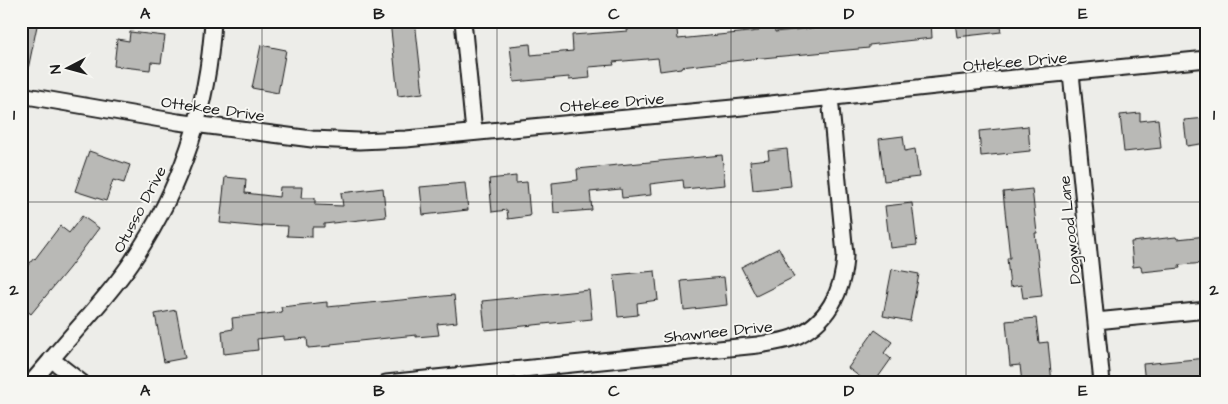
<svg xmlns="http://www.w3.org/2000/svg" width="1228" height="404" viewBox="0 0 1228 404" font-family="'Architects Daughter',sans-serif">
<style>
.building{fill:#b9b9b6;stroke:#1c1c1c}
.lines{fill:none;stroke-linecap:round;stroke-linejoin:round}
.street-casing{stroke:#1c1c1c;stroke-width:19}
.street{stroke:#f6f6f2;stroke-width:15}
.grid{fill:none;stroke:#1c1c1c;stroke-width:1;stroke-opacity:0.55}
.labels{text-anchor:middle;stroke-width:4;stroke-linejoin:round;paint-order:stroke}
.street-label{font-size:16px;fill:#1c1c1c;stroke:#f6f6f2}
.neatline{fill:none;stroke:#1c1c1c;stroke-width:2}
.grid-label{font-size:16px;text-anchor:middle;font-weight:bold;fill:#1c1c1c}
</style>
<rect width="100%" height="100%" fill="#edede9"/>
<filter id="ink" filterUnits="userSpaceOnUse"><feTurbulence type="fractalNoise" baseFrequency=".02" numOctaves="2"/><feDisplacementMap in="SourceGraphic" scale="10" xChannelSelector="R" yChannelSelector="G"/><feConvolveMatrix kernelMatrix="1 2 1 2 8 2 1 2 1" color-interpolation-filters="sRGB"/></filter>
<g filter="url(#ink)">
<path class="building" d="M21,21H38L27,74L21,73Z
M390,21H415L423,93L398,96Z
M627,21H676L678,39L759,31L758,21H774L775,32L822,27V23L841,21H931L932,38L869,45V48L741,60L681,67V68L660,71L658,58L613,62L614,65L589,67L590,78L569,80V77L514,82L510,46L530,44L531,55L573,51L572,35L628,31Z
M955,21H999L1001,32L957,37Z
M130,32L165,36L161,63L151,62L150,70L114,66L117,39L129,41Z
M261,45L286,50L278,93L252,88Z
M1140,113V121L1158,119L1161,148L1124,152L1120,115Z
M1207,118V143L1187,146L1184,120Z
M1028,126L1030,151L981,156L979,131Z
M903,136L905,151L915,149L919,177L884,181L879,139Z
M787,149L791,186L753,190L750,161L769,159L768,151Z
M89,151L130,165L124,183L113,180L106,201L75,191Z
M722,155L725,185L684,189L683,180L650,184L651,195L622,198L621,189L590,192L592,210L554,213L552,183L578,180L577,169Z
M516,176V183L527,182L530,216L508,219L507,210L492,212L489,179Z
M225,177L246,179L245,193L279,197L280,187H302L301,198H315V205L343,206L341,193L383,188L386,217L324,224V227H312V237L287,236L288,226L262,225V227L220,223Z
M465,183L468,210L423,215L420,187Z
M1032,189L1037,233H1035L1042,296L1023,298L1021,285L1010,287L1007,258H1010L1003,192Z
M912,203L917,245L890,248L885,206Z
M82,216L99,228L69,268L31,314L21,306V274L34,258L35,259L60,226L69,233Z
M1207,236V263L1179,265L1180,268L1142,272L1141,266L1133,267L1131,242L1176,237L1177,239Z
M779,248L794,277L756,296L741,267Z
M892,269L919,274L910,321L883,316Z
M655,271L658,300L637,303L638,315L618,317L614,275Z
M724,277L727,305L684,310L681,281Z
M589,290L592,319L485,330L482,301Z
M454,295L457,322L437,324L439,335L416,337V335L331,344V346L308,348L307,338L284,340V336L257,339L258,350L224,354L222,331L233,329L232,318L282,312L281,307L327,302V307Z
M176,310L185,358L164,362L155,314Z
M1036,318L1039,343L1048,342L1052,383H1022L1020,365L1010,366L1006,321Z
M875,330L892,342L884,353L891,359L874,383H868L848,368Z
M1207,358V383H1145L1143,364Z"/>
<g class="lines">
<g class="street-casing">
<path id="street" d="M463,21L474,132
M1071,73L1102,383
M21,95L178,122L312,139L359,141L406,139L733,108L945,85L1207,59
M1096,321L1207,310
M51,359L82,383
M31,383C45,367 59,350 73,334C93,311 114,288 131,263C180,191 208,109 213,21
M386,383L758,345C769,343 781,342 792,338C827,324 844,291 845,255L830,97"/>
</g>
<use href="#street" class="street"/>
</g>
</g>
<path class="grid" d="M262,21V383M497,21V383M731,21V383M966,21V383M21,202H1207"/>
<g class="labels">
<g class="street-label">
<text transform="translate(1015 61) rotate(-5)" y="6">Ottekee Drive</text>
<text transform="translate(612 102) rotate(-5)" y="6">Ottekee Drive</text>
<text transform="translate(213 108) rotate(8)" y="6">Ottekee Drive</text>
<text transform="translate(139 209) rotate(-62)" y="6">Otusso Drive</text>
<text transform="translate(1069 230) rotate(-96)" y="6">Dogwood Lane</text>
<text transform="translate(718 331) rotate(-6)" y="6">Shawnee Drive</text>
</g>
</g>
<rect width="1228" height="404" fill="none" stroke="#f6f6f2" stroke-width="55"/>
<g transform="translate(68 68) rotate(264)" stroke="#f6f6f2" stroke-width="4" paint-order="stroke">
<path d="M0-4L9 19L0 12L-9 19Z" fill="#1c1c1c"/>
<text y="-8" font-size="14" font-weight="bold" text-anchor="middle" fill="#1c1c1c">N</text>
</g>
<rect x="28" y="28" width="1172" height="348" class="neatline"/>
<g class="grid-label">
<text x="145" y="19">A</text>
<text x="379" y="19">B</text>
<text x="614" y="19">C</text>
<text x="849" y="19">D</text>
<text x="1083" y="19">E</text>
<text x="14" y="120">1</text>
<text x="1214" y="120">1</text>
<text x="14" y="295">2</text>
<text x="1214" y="295">2</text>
<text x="145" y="396">A</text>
<text x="379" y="396">B</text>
<text x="614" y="396">C</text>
<text x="849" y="396">D</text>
<text x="1083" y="396">E</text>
</g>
</svg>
